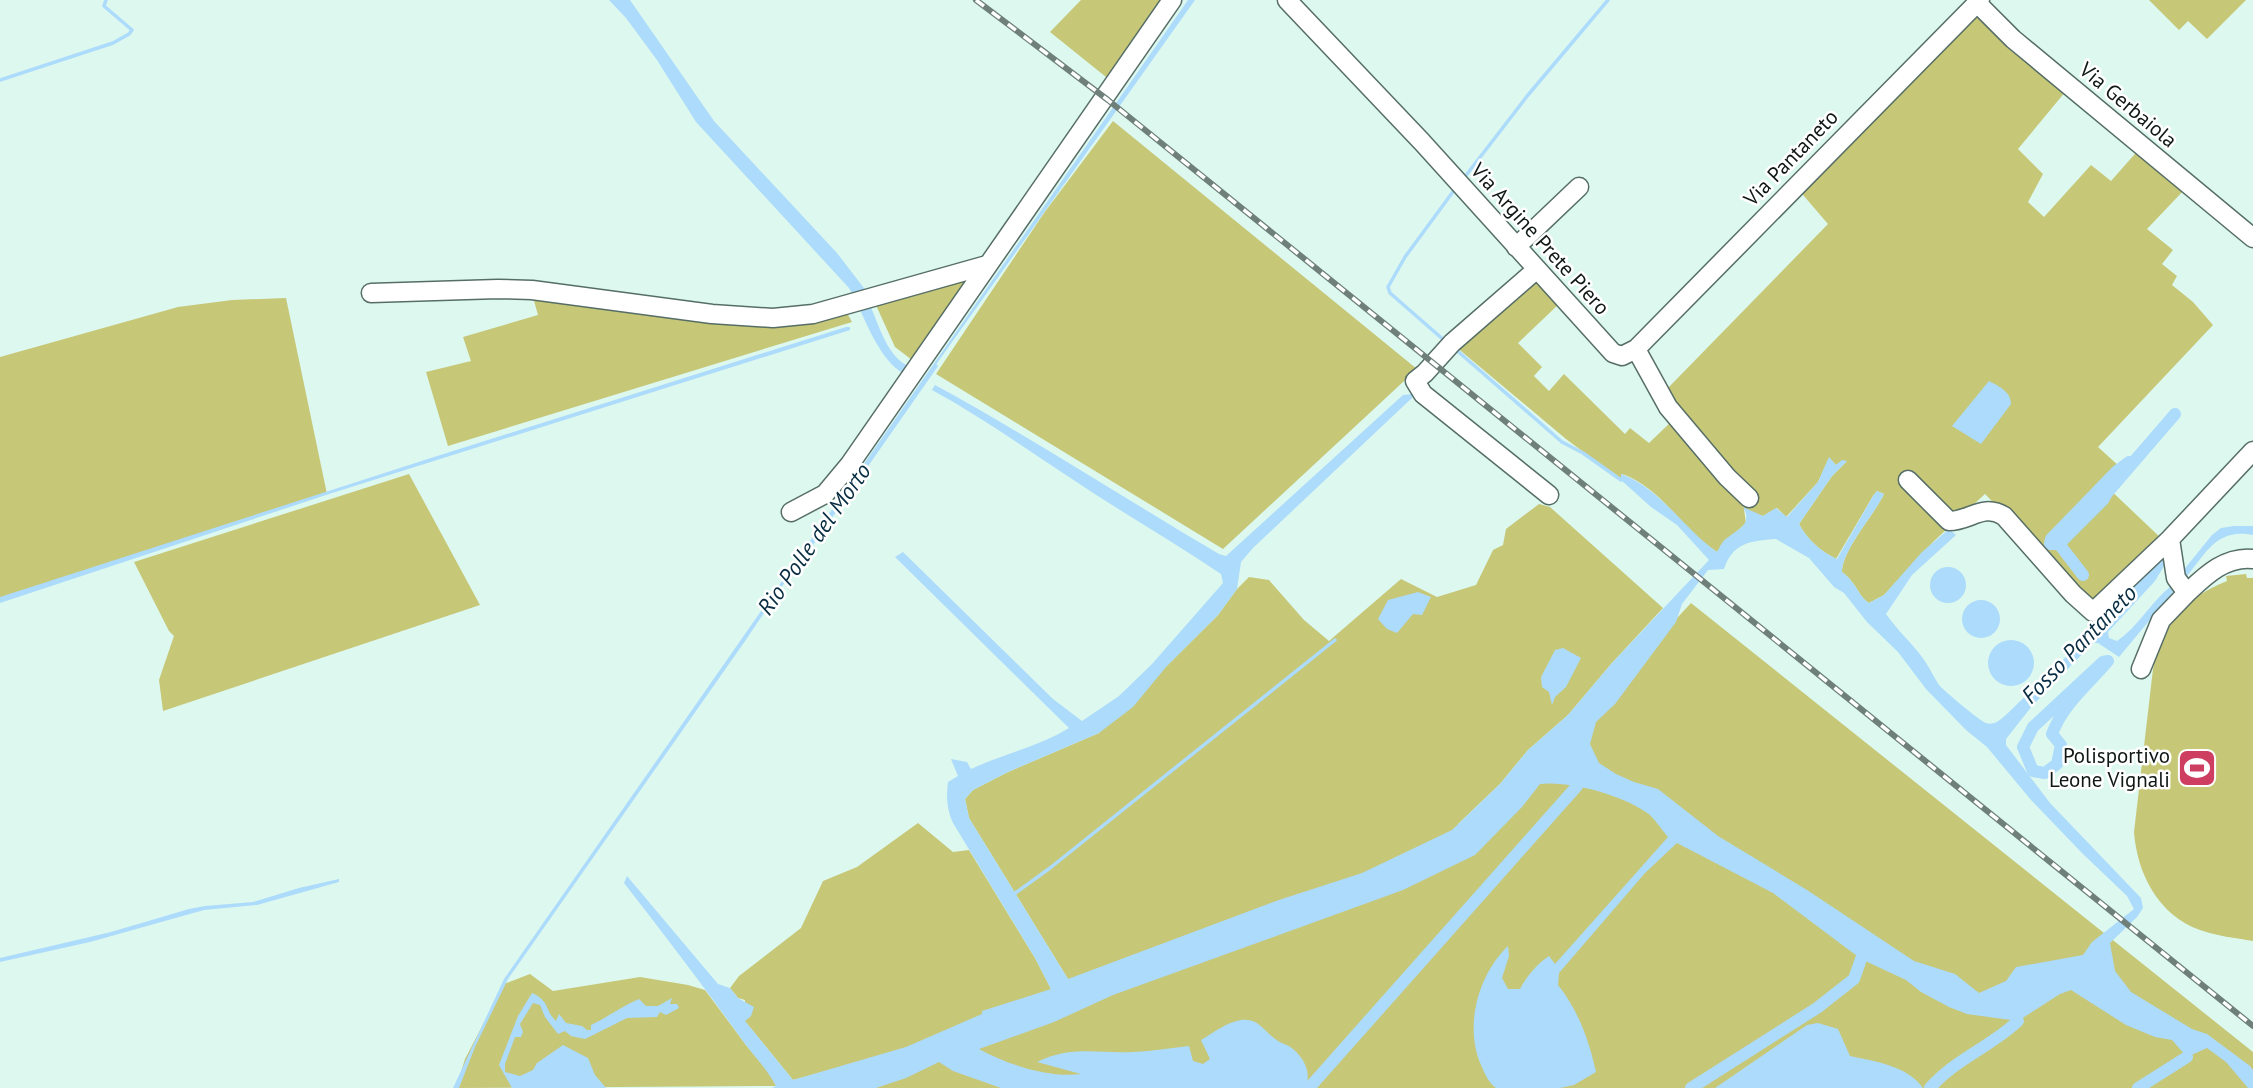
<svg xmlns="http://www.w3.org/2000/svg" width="2253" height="1088" viewBox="0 0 2253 1088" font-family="'PT Sans',sans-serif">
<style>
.green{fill:#c7c778}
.water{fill:#addbfb;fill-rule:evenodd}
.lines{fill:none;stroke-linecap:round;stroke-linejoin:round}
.stream{stroke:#addbfb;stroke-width:3.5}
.canal{stroke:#addbfb;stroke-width:12}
.minor-casing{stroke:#566e66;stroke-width:21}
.minor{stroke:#fff;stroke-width:18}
.rail-casing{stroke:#6f807a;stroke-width:6}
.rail{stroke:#fff;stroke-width:3.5;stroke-dasharray:10;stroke-linecap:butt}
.labels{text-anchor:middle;stroke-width:5;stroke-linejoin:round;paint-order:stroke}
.street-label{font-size:21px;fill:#0f1815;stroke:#fff}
.poi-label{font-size:21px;fill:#0f1815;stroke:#fff;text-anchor:end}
.water-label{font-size:23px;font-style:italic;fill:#082d42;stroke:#fff}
</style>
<rect width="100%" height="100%" fill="#ddf8ef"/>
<path class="green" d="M1081,0H1167L1111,81L1050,32Z
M2149,0H2246L2207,39L2188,21L2179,30Z
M1976,10L2066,91L2018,149L2043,174L2028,202L2044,217L2091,165L2111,181L2141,147L2186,188L2147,229L2173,250L2162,264L2177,276L2172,285L2193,302L2213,325L2098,447L2120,467L2105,485L2163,540L2095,606L1985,494L1933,542L1884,595L1869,603C1859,597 1856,582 1842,572C1842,550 1874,515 1884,494L1877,491L1873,496L1836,559C1821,551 1807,540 1799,524L1832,476L1846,462L1836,465L1829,458L1818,482L1786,517L1777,508L1763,516L1744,509L1746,523C1735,534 1725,539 1717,552C1710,547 1701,541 1695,535C1673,513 1652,484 1622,474L1621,480L1566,439L1455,346L1536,276L1560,303L1518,343L1542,367L1534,376L1549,391L1564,374L1625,434L1630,428L1649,443L1673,420L1666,390L1828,224L1797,188Z
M1113,121L1417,369L1223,549L936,374L1044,213Z
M974,273L912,360L895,347L875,303Z
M533,297L658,314L846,311L852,322L448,446L426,372L471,361L463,337L538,315Z
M286,298L327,494L0,601V357L178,307L232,300Z
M409,474L480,605L163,711L159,680L174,636L169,631L134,562Z
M1539,504L1550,507L1663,608L1612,663L1568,715L1528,750L1500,784L1458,824L1500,809L1691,603L2253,1052V1088H793L859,1062L793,1080L744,1020L745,1000L738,998L730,988L739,976L801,928L823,881L857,867L918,823L953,852L969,850L1035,958L1051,989L1068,979L969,818L965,799L973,790L1008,772L1099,733L1218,615L1237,589L1249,577L1269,580L1304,620L1329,641L1401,579L1437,597L1476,585L1493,550L1503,545L1506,529Z
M2246,574L2247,578H2253V941C2236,938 2216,936 2200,930C2158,915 2137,873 2134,832L2153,669C2164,622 2181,600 2227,581L2226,576Z
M530,974L553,991L640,977L688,985L705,990L746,1045L770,1074L776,1086L456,1088L465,1059L504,984Z"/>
<path class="water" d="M609,0H630L714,121L837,253L867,292L853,295L849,288L696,122L657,60L626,18Z
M1188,0H1195L864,466L743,644L508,979L475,1047L459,1088H453L504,979Z
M869,303C879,324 888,363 915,368L908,375C885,368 868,328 859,307Z
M846,327H850V330L329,494L0,603V597L434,457Z
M1989,381C1999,386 2011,392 2011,404L1981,444L1952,426Z
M935,385C1032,438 1124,498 1219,554L1226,556L1403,395L1412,394L1413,397L1253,548L1241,562L1237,589L1218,615L1166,667L1133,707L1099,733L1008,772L973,790L965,799L969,818L1068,979L1279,900L1362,873L1452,830L1500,784L1528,750L1568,715L1612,663L1709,560L1677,525L1651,507L1621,480V474C1660,488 1684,529 1717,552C1720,547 1722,541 1727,538C1739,529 1753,524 1743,507L1763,516L1776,508L1787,517L1818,482L1829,457L1836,465L1842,460L1847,461L1832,476L1799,524C1807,539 1821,552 1837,559L1873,496L1877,491L1884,494C1874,515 1842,550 1842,572C1856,582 1859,597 1869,603L1884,595L1922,552L1949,529L1956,535L1912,575L1886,614C1897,630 1911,642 1922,657C1929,666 1933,676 1939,685C1943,690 1981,722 1986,723C1996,726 2002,718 2009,712L2078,645L2093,624L2159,559L2164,558L2167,561L2155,581L2108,632L2109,638L2117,641C2138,627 2150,603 2170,587L2173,592L2119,657L2098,643H2093L2032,706L2006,739V745L2050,803L2141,898L2143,908L2137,917L2110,943L2115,971L2131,992L2192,1029L2207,1034L2250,1066L2253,1070V1088H2248L2226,1062L2207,1048L2187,1057L2172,1040L2155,1037L2126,1025L2071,990L2060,994L2018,1021L1967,1014L1949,1007L1921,992L1906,980L1861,959L1773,893L1677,843L1645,873L1559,973L1558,985C1578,1010 1589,1040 1596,1072L1574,1085L1560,1088H1496C1488,1082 1485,1074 1481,1065C1464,1026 1478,975 1508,946L1509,956L1502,978L1508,989H1520C1527,976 1536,965 1549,956L1555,964L1668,837C1662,830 1656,821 1650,815C1627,796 1569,780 1540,784L1522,807L1475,855L1403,890L1113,995L1054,1022L979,1049C1008,1065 1049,1078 1081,1074L1037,1062C1072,1045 1097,1054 1134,1052C1152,1051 1170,1048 1189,1046L1193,1061L1203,1064L1210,1059L1201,1040C1213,1033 1227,1022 1241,1020C1259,1017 1265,1033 1278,1041C1283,1044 1289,1045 1293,1049C1305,1059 1312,1074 1305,1088H1001L953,1071L939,1062L906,1078L876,1088H772L776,1086C766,1067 750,1052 738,1034C701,983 663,933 624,883L627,876L718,984L730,988L738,998L754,1007L751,1016L745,1021L793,1080L906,1047L982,1014V1011L1051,989L1035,958L953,823C947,809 946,798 948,782L958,776L951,759L967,762L971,769C1003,754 1040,746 1069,728L895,557L903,552L1053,699L1082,721L1119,696L1152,664L1223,583L1221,574C1172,541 1121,512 1072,479C1026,449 980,416 932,390ZM1776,539L1809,558L1834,587L1844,593L1867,622L1898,652L1926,689L1966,730L1987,747L2031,800L2082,853L2127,896L2134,909L2092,942L2083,955L2016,967L2006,981L1979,993L1955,974L1914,961L1807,890L1718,836L1658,789L1634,782L1616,774L1599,763L1590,744L1596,722L1615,704L1676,622L1682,604L1708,570L1724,569C1733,542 1751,541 1776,539Z
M2234,526H2253V535C2217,528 2207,552 2187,576L2182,572L2212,535L2221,528Z
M1930 585a18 18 0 1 1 36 0a18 18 0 1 1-36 0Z
M1418,592L1431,597L1422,615L1413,614L1397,633L1387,629L1378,619L1388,600Z
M1962 619a19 19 0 1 1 38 0a19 19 0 1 1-38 0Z
M1988 663a23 23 0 1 1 46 0a23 23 0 1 1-46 0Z
M1563,648L1581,658L1566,687L1555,697L1552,705L1549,692L1542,687L1541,677L1555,650Z
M339,879V882L257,905L204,910L90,942L0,962V958L111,932L189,909L205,906L253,902L299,888Z
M532,993C550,1001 544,1009 556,1021L559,1014L566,1023L582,1026L587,1030H591V1025C608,1017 622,1006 639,999L646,1006H658L672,998L670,1004H677L679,1008L666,1015L660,1012L657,1017L627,1018L585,1039L571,1036L565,1031L558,1034L545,1017L540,1005L533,1003L520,1024L523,1032L521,1037H515L505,1064V1072L520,1076L533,1070L537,1063L563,1045L588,1058L595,1075L606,1088H512L499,1065L518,1016Z
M1818,1023L1838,1029L1850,1056C1874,1061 1908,1066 1923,1088H1715L1807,1025Z"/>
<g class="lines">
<path class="stream" d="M0,80L113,43L129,34L132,30L104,6L106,0
M1464,178L1528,95L1608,0
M1445,341L1390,293L1388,287L1405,257L1455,189
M1454,348L1562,442L1583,453L1621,480
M808,549L936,366
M1014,894L1050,868L1335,640"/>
<path class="canal" d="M2129,462L2131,465L2107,493L2103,500L2059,544H2050L2051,539L2117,471Z
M2131,465L2175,414
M2059,544L2083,575
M2108,661C2088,685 2063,704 2052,734L2061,745L2057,764L2045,773L2033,771L2023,747L2033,727L2103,662Z
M1309,1088L1577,786
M1691,1088L1817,1008L1854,979L1861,959
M1930,1088C1954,1060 1992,1046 2018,1021
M2138,1088L2187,1057"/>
<g class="minor-casing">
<path id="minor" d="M1287,0L1422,142L1613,353L1622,356L1636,349L1668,407L1727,477L1749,498
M1977,3L2013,39L2253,238
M1516,247L1579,187
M1537,269L1452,343L1425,373L1415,381L1423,394L1549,495
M371,293L498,289L532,290L712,314L773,318L813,314L987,265
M1636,349L1980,0
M1908,480L1949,521C1970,521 1983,503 2004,516L2073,594L2093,612L2170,539L2253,451
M791,512L825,494L850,464L1172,0
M2170,539L2176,578L2187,593C2205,576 2225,556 2253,559
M2141,669L2161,620L2187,593"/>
</g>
<use href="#minor" class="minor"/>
<g class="rail-casing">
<path id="rail" d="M976,0L1108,100L2253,1026"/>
</g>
<use href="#rail" class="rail"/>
</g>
<defs>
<g id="stadium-square" transform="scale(2.0125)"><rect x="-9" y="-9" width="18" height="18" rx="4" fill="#cd3e60" stroke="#fff"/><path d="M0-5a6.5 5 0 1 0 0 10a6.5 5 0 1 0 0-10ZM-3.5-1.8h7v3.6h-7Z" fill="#fff"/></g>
</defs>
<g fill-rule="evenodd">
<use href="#stadium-square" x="2197" y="768"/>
</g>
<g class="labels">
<g class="street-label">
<text transform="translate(2128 105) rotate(40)" y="7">Via Gerbaiola</text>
<text transform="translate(1791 158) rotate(-46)" y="7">Via Pantaneto</text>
<text transform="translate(1540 239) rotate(48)" y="7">Via Argine Prete Piero</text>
</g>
<g class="poi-label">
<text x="2170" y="763">Polisportivo<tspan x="2170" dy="24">Leone Vignali</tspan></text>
</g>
<g class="water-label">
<text transform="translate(814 539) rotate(-55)" y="8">Rio Polle del Morto</text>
<text transform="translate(2079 644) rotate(-46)" y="8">Fosso Pantaneto</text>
</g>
</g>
</svg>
